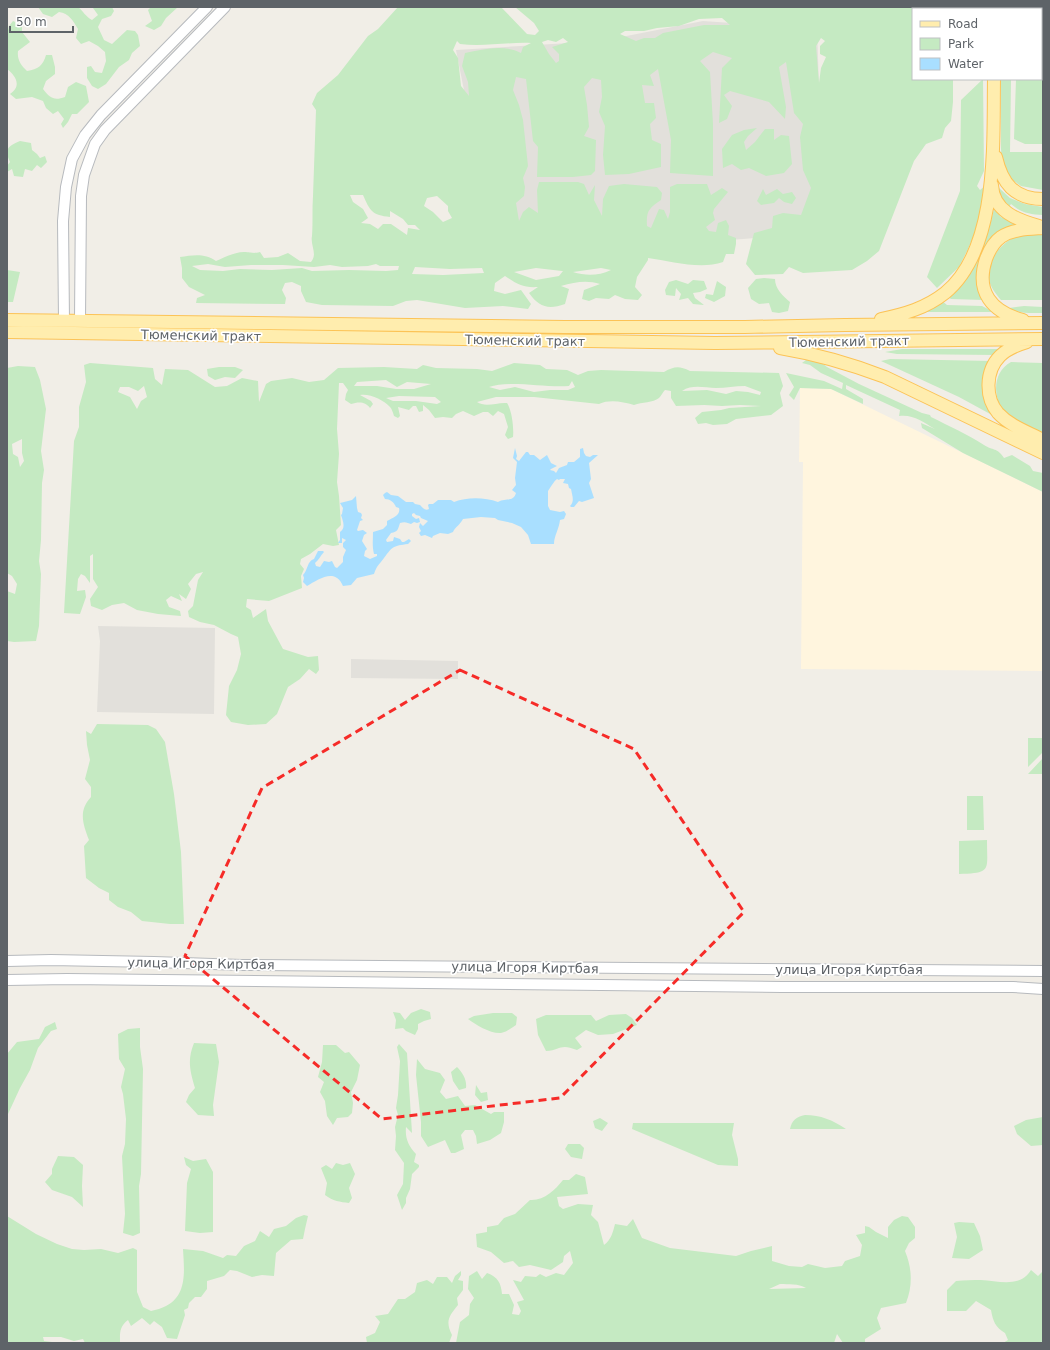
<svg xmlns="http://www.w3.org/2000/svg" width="1050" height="1350" viewBox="0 0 1050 1350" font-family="'DejaVu Sans',sans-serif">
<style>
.commercial{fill:#fff5de}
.industrial{fill:#e2e0db}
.green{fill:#c5eac2;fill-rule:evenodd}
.water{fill:#a9dfff}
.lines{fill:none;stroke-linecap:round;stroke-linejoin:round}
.minor-casing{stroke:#b7babe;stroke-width:12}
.major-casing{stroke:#fcc356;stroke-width:14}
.minor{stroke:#fff;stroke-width:10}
.major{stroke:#ffedae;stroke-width:12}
.marked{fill:none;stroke:#f62b28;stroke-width:3;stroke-dasharray:8 5;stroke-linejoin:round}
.labels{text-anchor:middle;stroke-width:3.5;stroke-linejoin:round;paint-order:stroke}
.street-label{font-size:13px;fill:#5e6368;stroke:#fff}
</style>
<rect width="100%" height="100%" fill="#f1eee7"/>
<path class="commercial" d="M800,388L831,389L1043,492V671L801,669L803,462H799Z"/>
<path class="industrial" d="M703,21L817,29L819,88L818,233L743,239L497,256L456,50L601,41Z
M98,626L215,628L214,714L97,712L100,641Z
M351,659L458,661V679L351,678Z"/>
<path class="green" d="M38,7H78C83,11 86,17 92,20L98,15L93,8L94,7H112L114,11L111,16L102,19L98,27L104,40L112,44L127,30L135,31L138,35L140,46L132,53L129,60L119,67L106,84L98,89L92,86L87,78V67L91,66L95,72L102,73L106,61L105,52L98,46L89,41L81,44L76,38L78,29C73,21 69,13 59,12L52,17L43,14Z
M151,7H178L166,18L161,26L154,30L145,26L152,21L148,10Z
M398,7H501L527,34L535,35L539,31L534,23L515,7H954V9H913V79H953V102L951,121L945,128L942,138L926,144L914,161L879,251L867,261L852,270L803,273L789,267L783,274L755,275L746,264L754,233L772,228L773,216L783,213L801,215L811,188L803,170L800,137L803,124L794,113L786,62L779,67L786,107L785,119L769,102L730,91L724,95L732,106L727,119L719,123L722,68L732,58L713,52L700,61L710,72L713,124V176L670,173L671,140L658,69L650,75L654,86L642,85L645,103H654L656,118L650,124L652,140L661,144V167L629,174L605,175L603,155L605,126L599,112L602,97L601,80L592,78L584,87L587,105L589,127L584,136L596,140L595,171L591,175L573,177H537L538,147L533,141L526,79L516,77L513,90L519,105L523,120L528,166L523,178L525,187L524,196L516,203L519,221L523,212L529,207L538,213L537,190L539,182H578L584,184L589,195L595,185L594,200L602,216L603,199L609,186L624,184L657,187L662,193L661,200C649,208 646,211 647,226L651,228L659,209L664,210L668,219L670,212V187L677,184H707L711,195L722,188L728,192L714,209L713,213L715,220L706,227L709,231L716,232L718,223L726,220L729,226L728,235L736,238V244L734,254H726L723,262C700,270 671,261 648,258V260L637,277L635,287L642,295L638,300L625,299L615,295L609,299L596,298L589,301L582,299L584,290L600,284C587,280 575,282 561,286L569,289L565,304C548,310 539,307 529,293L538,287C523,288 517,284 505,276L495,283L494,291L505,294L521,290L531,304L528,309L503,306L465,308L417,300L406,301L393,306L322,305L306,302L301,291V286L292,282L285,283L282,290L286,298L285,304L196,303L197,298L205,295L189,287L182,278V268L180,257C193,255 205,253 216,261C225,257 235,252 244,252C252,252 252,254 260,252L264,258L278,257L288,253L300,261L311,262C318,254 310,245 312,236C313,222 312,209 313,196C314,167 315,139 316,110L312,104L317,93L338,75L368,36L378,29ZM722,18L730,25H704L663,33L655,38H644L636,41L620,34L625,31H644L657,28L679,26L699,19ZM563,38L568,42L552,47L559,54V61L556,63L549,54L542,42L548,40L556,42ZM821,38L825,41L820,46V54L826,57L821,68L819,83L816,46ZM457,41L460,44C483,47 507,42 531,43L523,47L521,53C504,44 484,49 465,53L462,66L468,82L469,96L461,86L458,58L453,50ZM350,195H363C370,211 372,215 390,217V211L403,219L408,225H415L420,230L408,228L407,235L391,224H383L378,229L370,224L361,223L368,218L363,209L353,202ZM437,196L448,206V211L452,218L443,222L433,212L424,206L427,198ZM208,264L225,267L251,265H283L314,267L330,265L342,267L368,266L376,264L380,266H399L398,270L386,271L349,270L312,271L302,268L272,270L240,269L223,271L200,270L192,266ZM415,267L450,269L482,268L484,273L443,275L412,274ZM536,268L562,271H563L559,276L536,280L514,272ZM601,268L611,270C598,276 586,276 573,272Z
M1017,7H1043V144H1025L1014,139L1016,79H1041V9H1017Z
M13,21L22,25V32L30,42L18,51C17,60 21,65 27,71C38,69 43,66 46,55H52L55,67V74L46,81L43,89C50,98 54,101 65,97L68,87L76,82L86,86L89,102L77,114H72L68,122L63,128L61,124L64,119L58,111L53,114L46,108L43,101L32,97L16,99L10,94C22,86 16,76 7,69V34L9,26Z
M983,79L984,171L977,186L980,190L985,186L980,222L967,251L959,267L937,288L927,277L960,191L961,100Z
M1001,79H1011L1010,152H1043V190L1021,186L1014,181L1007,173L1002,164L1001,149Z
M757,128L748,136L744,142L746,150L755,142L765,129H774V140L781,135L789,136L792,164L784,173L766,176L749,168L741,170L732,164L723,168L722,149L732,135L744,130Z
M20,141L31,143L32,150L37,154L40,158L45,156L47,162L41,168L37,165L32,171L25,169L23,177L14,176L12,169L7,172V166L10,162C4,149 8,146 20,141Z
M998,187L1010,198L1025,204L1043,207V215C1030,214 1021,213 1011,204L1009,207L999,195Z
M763,189L766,195L777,189L783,194L792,192L796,198L792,204L784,202L779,198L774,203L761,205L757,201Z
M994,209L1001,217L1018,226L987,248L984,300L951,299L947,296L980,251L989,229Z
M1043,235V300H1001C996,294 990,287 989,279C986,261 1002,241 1018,236C1025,234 1035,235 1043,235Z
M7,270L20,272L13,302H7Z
M764,278L775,279C775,289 783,296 790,302L788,311L779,313L772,312L769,303L759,304L751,299L748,288L756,279Z
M676,280L688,284L693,280L704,281L707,289L700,292L693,293L695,298L704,305L693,304L688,298L679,300L681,294L676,288L675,296L666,295L665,290L669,282Z
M717,281L726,287L725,296L714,302L705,298L706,294L713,295Z
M941,300L947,305L982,306L994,312H923Z
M1024,306L1043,307V313C1030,313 1020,314 1009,308Z
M902,349H1002L995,355L897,354L885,352Z
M890,359L992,361C989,365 986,370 984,375C979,390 984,403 992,415L959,397L881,361Z
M806,360L819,361L827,367L859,384L922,413L930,415L931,417C949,426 967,434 984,445C993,451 997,447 1004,458L1012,455L1030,466L1033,471L1043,473V492L963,453L922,428L921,423L935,429C923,422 913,414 899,416L900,410L846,385V389L863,399V404L831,389L800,388L794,400L789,395L794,387L786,373L824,381L842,389L843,383L821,373L810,365L802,363Z
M1011,362L1043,363V435C1034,430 1020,426 1012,420C993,406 989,374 1011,362Z
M90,363L153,368L155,379L162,385L165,369L188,370L215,387L227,386L242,378L258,381L259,402L266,384L271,381L292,378L309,382L324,380L338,368L384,367L417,369L423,365L436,368L477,369L492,371L514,363L540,365L546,369L567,370L578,375L588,371L601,370L664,372C675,366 679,366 690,371L779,373L783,386L780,393L783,406L771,415L736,419L727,424L713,425L706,423L698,424L695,418L702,412L721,410L729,408L761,406L740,405L722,406L704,405L676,406L671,398V391L665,390C663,392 661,396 659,398C653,403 642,402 634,405C623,402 610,399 599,404L534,397H496L477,402C486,408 497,402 507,403C512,410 514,429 513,437L508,439L505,435L508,427L504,414L498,411L493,416L488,412H483L474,416L463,411L456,414L452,418L443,417L435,418L429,410L423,405V411L419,412L416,406H413L409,410L398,407L400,416L398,418L394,416C393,413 392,409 390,407C384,400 369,393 360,395L371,401L373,404L370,408C365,401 358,402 351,404L345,400L346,394L348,390L343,383H339L337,429L339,454L337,482L339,496L341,525L336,530L339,545L333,546L323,544L310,554L301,559L300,564L304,569L301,576L302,588L269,601L247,599L246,607L251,610L253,618L266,609L268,621L283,649L308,657L318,656L319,670L316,674L309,669L300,679L288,687L277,714L266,724L248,725L231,722L226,715L229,686L237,670L241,654L238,637L231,634L214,625L200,622L189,617L188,611L193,606L198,580L203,572L196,574L188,584L191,589L186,599L179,594L182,601L171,596L166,600L169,607L180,611L181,616L158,614L137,610L124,603L112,605L102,610L91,606L90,599L98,587L93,579V554L90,556V583L85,576L81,574L78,579L77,591L85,590L86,597L80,614L64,613L74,441L79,427V407L86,382L84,365ZM386,380L397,387L407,382L431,384L414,389H396L377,386H354L357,382ZM572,381L575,387L568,390H550L534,392L515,387L500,390L489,387C510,380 545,388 569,386ZM144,386L147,397L141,401L137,409L130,397L118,392L120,387H129L138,391ZM745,386L761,392L760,395L748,392L736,391L726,394L707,390L682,391C693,384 704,388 716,388C726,388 735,386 745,386ZM399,396L435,397L441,402L437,404L416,401H393L386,398Z
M18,366L35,367L40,380L46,409L41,451L44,470L42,483L41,540L39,561L41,574L39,626L36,641L14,642L7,641V591L15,594L17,584L12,576L7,573V368ZM22,439V453L24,461L20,467L18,457L13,454L12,444Z
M219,367H235L243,370L235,378L225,377L215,380L208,376L207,369Z
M97,724L148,725L156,729L165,742L174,794L181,852L184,924H170L142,921L131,912L118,907L109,900V893L99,888L86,878L84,846L89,840C83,824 78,811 91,797V787L85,779L90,760L87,745L86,731L91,734Z
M1028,738H1043V752L1028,767Z
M1043,758V774H1028Z
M967,796H983L984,830H967Z
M987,840C987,871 992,873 959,874V841Z
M421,1009L430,1012L431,1019L424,1021L418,1024V1029L415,1035L406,1031L403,1028L395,1029L396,1020L393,1012L400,1013L405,1020L411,1013Z
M493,1013H512L517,1017L516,1025C511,1028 507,1032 501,1033C491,1034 476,1025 468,1019L474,1016Z
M626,1014L632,1018L637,1025L613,1034L598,1035L586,1030L575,1038L582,1047L577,1050C560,1043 561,1050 546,1051L538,1035L536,1019L546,1015H591L596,1021L609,1015Z
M55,1022L57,1029L51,1031L38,1048L30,1070L20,1088L8,1114H7V1054L17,1042L39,1039L45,1027Z
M140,1028V1047L143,1069L141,1174L139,1186L140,1233L133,1236L123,1233L125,1214L122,1156L125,1144L126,1119L123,1094L121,1087L125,1069L119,1059L118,1034L128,1029Z
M194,1043L216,1044L219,1062L213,1105L214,1116L198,1115L186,1102L189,1095L195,1088C190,1071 187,1060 194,1043Z
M399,1044L407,1053L412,1133L406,1127C405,1138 408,1145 416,1154L414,1162L419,1165V1167L412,1174L410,1189L406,1198V1203L402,1210L397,1195L403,1184L404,1163L395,1150L396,1136L395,1127L398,1115L396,1108L398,1095L400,1061L397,1047Z
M323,1045H336L345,1053L349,1052L360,1065L357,1080L351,1092L353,1103L352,1113L348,1117L337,1118L333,1125L327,1116L325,1101L320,1092L324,1082L318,1077L322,1062Z
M417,1059L425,1069L440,1073L445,1080L440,1092L446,1099L458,1096L465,1106L475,1105L491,1114L494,1112H504V1122L501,1133L490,1140L477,1144L476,1136L473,1130H465L461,1135L464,1149L455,1153H451L445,1140L428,1147L421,1136V1122L416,1075Z
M457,1067C463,1073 467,1080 466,1088L459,1090L453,1081L451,1072Z
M476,1085L481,1093L487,1092L488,1100L481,1102L475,1095Z
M805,1115C821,1115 832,1120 846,1129H790C792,1120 796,1117 805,1115Z
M1043,1117V1145L1031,1146L1017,1134L1014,1126L1026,1120Z
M600,1118L608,1123L602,1131L595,1128L593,1121Z
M633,1123H734L732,1135L738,1159V1166L718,1165L632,1129Z
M568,1144H580L584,1148L582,1159L571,1157L565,1149Z
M58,1156L74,1157L83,1165L82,1186L83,1207L72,1197L52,1190L45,1182L52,1174V1169Z
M184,1157L193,1161L206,1159L213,1172V1232L200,1233L185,1231L187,1183L191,1169L186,1165Z
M336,1163L343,1165L350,1163L355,1174L349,1188L352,1198L349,1203C340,1202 333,1201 325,1195L327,1183L321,1168L326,1165L332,1169Z
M576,1174L585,1177L588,1194L557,1197L559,1206L563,1209L578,1204L593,1205L591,1215L598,1222L604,1245C611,1240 613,1232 615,1224L627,1226L633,1219L642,1238L670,1248L736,1256L751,1251L772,1246V1261L789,1266L802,1267L808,1264L825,1268L842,1266L845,1261L860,1256L862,1245L856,1235L865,1233V1226L869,1227L876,1232L888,1238V1227L894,1220L902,1216L908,1217L915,1227V1238L909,1243L905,1251C912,1268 913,1285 906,1303L881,1308L877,1318L881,1329L865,1339V1343H843L837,1334L834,1343H456L460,1322L469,1315L470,1304L474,1298L468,1289L469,1276L477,1271L482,1279L487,1273C498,1277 501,1283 502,1294H509L514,1305L512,1314L519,1315L521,1311L517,1302L524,1300L513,1280L521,1282L525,1276L536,1277L540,1274L546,1277L556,1273L564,1275L573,1263L570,1251L564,1256L563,1262L551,1270L530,1265L519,1267L513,1261L504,1263L491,1252L477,1247L476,1234L487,1232V1227L498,1225L504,1218L515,1214L530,1200C544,1201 555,1190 563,1180H569ZM780,1284C789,1285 798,1283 806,1288L769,1289Z
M304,1215L308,1216L305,1229L303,1239L291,1240L276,1253L274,1276L262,1275L252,1277L237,1271L230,1270L224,1276L207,1281V1289L201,1297H195L189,1303L188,1308L184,1310L185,1315L177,1339L167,1338L162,1327L154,1321L150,1325L142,1318L131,1326L128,1320C119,1327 120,1333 120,1343H85L83,1339L74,1341L61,1337H43L44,1341L60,1343H7V1216L36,1234L57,1244L72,1249L84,1250L101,1249L118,1253L133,1248L137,1250V1292L143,1307L151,1311C156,1310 162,1308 166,1306C188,1295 184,1269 183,1249L203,1251L223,1258L227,1255L236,1256L244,1246L255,1241L260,1231L269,1237L274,1229L286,1226L296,1218Z
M959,1222L974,1223L980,1236L983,1250L969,1259L952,1258L957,1237L954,1223Z
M1031,1270L1038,1276L1043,1271V1343H1003L1008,1340L1005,1333C995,1327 993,1321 991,1310L976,1301L966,1311H947V1290L956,1281C964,1280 973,1280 981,1280C999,1281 1020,1288 1031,1270Z
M461,1271V1275L458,1280L463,1281V1290L457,1298L458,1305C449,1316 445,1321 452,1335L449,1343H367L366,1337L375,1333L380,1322L375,1316L388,1314L398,1299H405L415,1292L417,1283L427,1280L433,1284L437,1277H447L452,1283L455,1276Z"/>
<path class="water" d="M515,448L517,456L516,459L519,461L526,452H528L530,455H534L540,460L547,455L551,463L557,466L551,469L550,470L554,471L556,473L559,468L567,465L568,462H574L580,457V449L583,448L584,453L586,456L590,457L593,455H598L589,463L591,479L589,483L594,498L582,502L579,501L574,507H571L570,506C575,501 572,495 571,489L569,488L568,484L563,483L565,479H560L559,480L557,479C554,481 550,488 548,491V506L550,510L560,512L564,511L566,514L564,519L560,520C559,529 554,536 554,544H531L528,535L521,527L512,523L498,520L495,518L481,517L463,519C460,525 455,527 453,532L448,534L440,533L433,536L432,538L425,535L421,536L419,533L421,531L419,527L420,523L423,526L428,521L421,518L420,516L416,515L414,513L412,514V516L416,519L419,518L420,522L417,523L414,522L411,524C408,523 405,521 400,523C398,529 398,532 391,533L386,540L387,542L393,541L394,537L400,539L402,542H404L409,539L411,541L408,544C393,546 393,546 384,558C379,565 377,565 374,574L357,578L351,585L343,586C335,567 318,580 307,586L303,582L304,578L303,575C308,570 307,561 314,559L318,551H323L324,552C320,556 319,560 315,563L316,566L320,567L324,561L329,562L332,561L335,567L337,568L343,562V557L346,550L343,547V543L346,540L342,538V543H338L340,540V532C346,528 343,521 341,515L342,514L343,508L340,503L352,500L356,496L357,508L358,512L361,513L362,515L361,518L363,520L360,521L357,530L358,531L363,530L367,533L364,535L362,541L367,549L365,551L364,556L370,559L377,556V554H374C372,546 373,540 373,532L383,529L387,525V521C393,518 401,515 399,508L396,507C394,502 390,499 385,499L383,495L385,493L387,492L391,495L398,496L406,502H413L415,504L420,505C423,508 425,511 429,509L428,505L429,504H433L438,500H451L454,502C467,497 484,497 498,502C505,497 513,503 516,493L512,490L516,485L515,478L517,462L513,458Z"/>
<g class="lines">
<g class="minor-casing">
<path id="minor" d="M64,321L63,221L66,187L72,159L85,135L101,115L207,7
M80,321L81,196L84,175L90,158L95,144L105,130L225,7
M7,961L51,960L154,962L242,965L1043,971
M7,980L67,979L782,987H1013L1043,989"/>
</g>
<g class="major-casing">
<path id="major" d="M994,9L995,7
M996,157C1002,183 1014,199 1043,199
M992,185C993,211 1017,220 1039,226
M881,319C905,314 926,308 945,293C999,249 993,142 994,79
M7,320L565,327H745L845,325L1043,323
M1023,320C992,312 975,292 986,259C989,251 994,242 1001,237C1013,229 1029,229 1043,228
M7,332L715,343L1043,339
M1027,342C1017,345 1007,349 1000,356C985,371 985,398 998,413C1010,426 1028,432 1043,440
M780,348C816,354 851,364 885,377L1043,453"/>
</g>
<use href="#minor" class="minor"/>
<use href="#major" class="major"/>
</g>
<path class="marked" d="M460,670L634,749L744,912L560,1098L382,1119L185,956L262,788Z"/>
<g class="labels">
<g class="street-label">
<text transform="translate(201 335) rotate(1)" y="5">Тюменский тракт</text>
<text transform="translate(525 340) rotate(1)" y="5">Тюменский тракт</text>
<text transform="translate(849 341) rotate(-1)" y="5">Тюменский тракт</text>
<text transform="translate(201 963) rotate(1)" y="5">улица Игоря Киртбая</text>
<text transform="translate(525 967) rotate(1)" y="5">улица Игоря Киртбая</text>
<text x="849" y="974">улица Игоря Киртбая</text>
</g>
</g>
<rect width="1050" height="1350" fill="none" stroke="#5e6368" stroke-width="16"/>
<rect x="912" y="8" width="130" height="72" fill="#ffffff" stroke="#bfc1c3"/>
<rect x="920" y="21" width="20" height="6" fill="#ffedae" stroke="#bfc1c3"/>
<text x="948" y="28" font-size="12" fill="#5e6368">Road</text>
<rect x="920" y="38" width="20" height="12" fill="#c5eac2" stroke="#bfc1c3"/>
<text x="948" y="48" font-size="12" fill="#5e6368">Park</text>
<rect x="920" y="58" width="20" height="12" fill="#a9dfff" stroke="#bfc1c3"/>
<text x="948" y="68" font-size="12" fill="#5e6368">Water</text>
<path d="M10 26v6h63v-6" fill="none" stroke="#5e6368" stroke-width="2"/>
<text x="16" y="26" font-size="12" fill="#5e6368" stroke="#ffffff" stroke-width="3" paint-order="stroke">50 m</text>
</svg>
